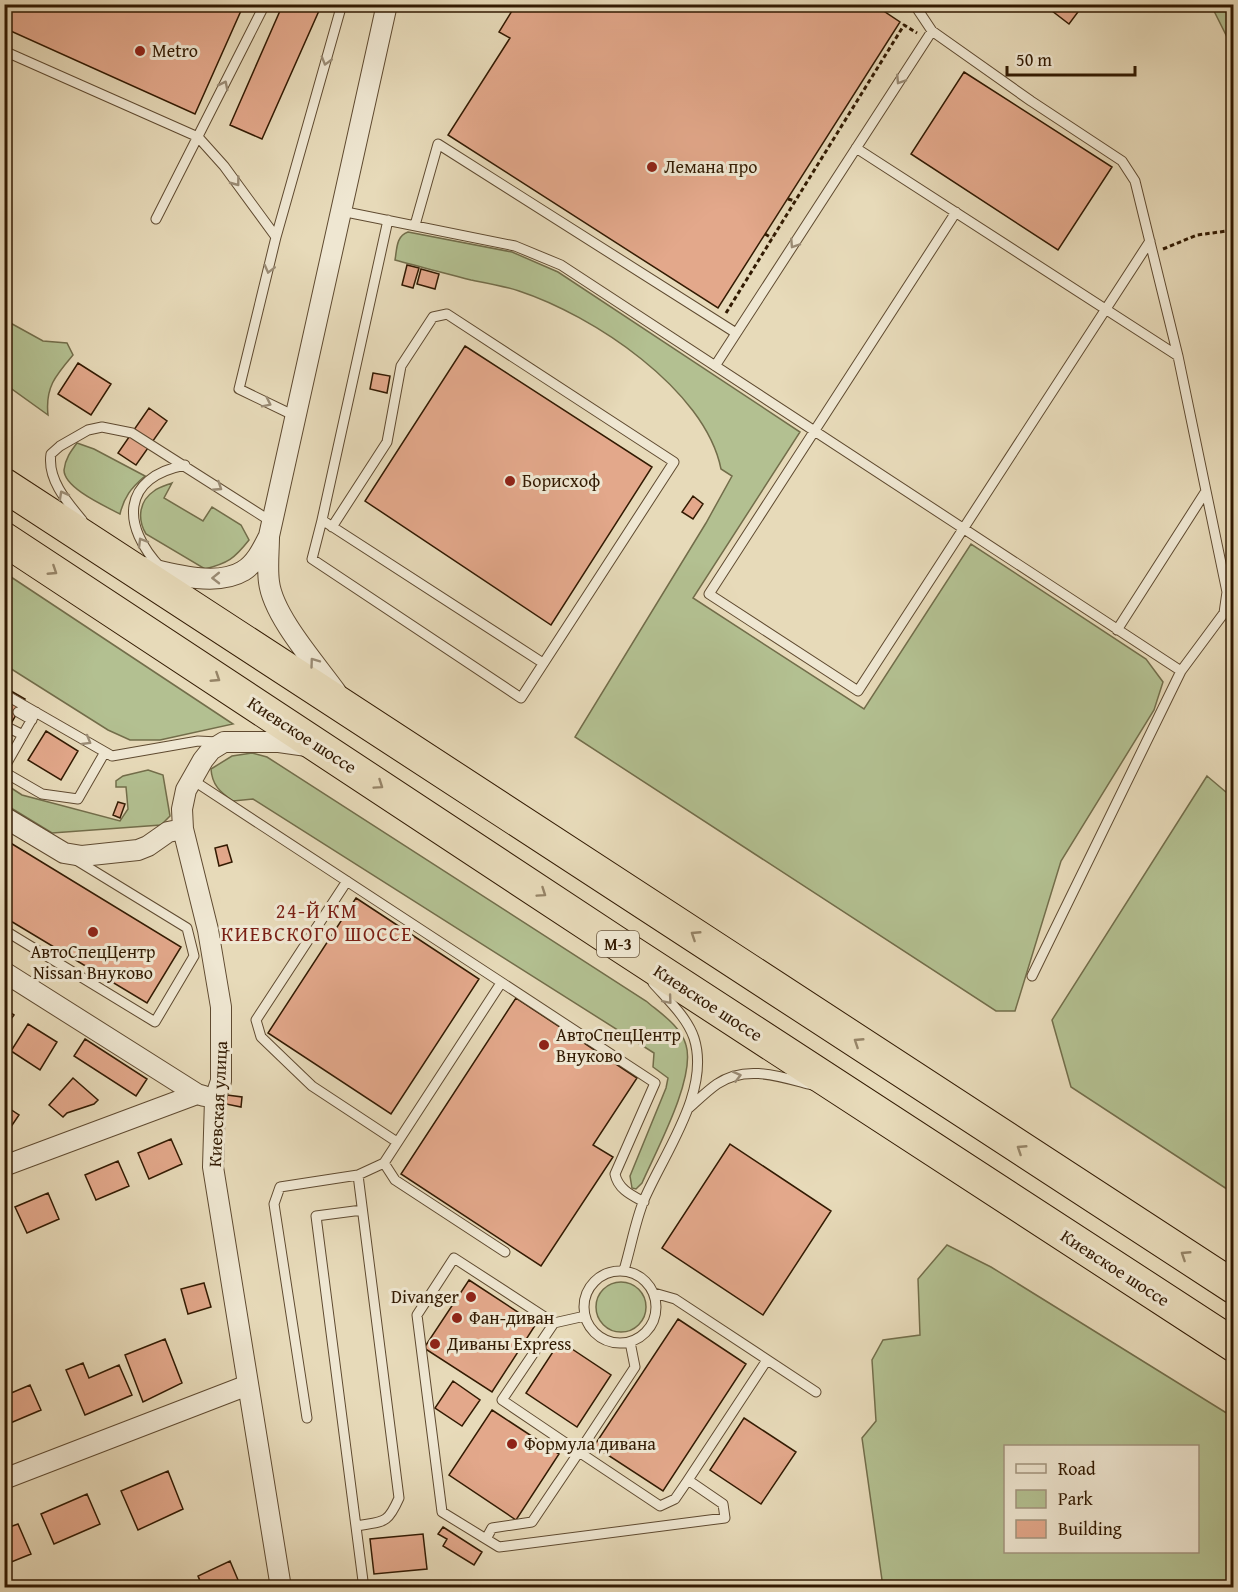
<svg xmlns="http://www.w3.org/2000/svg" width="1238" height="1592" viewBox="0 0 1238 1592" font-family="'Gentium Book Plus',serif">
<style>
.green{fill:#b3c091;stroke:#726d4a;stroke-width:1.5;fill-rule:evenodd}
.building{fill:#e3a88b;stroke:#321a02;stroke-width:1.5}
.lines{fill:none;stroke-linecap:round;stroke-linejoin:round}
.service-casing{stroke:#5f4a30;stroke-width:11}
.minor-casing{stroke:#5f4a30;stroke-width:22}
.trunk-casing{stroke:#321a02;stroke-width:35}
.path{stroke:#321a02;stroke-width:3;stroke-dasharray:4.5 3;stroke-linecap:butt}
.service{stroke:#efe7d2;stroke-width:9}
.minor{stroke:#efe7d2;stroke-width:20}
.trunk{stroke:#e7dab9;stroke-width:33}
.oneway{stroke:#9a8b74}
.oneway2{stroke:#968467}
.poi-dot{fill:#8f2418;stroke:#efe7d2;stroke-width:2}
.labels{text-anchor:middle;stroke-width:6;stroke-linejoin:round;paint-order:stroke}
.shield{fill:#efe7d2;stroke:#6b5840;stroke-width:1.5}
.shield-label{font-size:16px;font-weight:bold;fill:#321a02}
.poi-label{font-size:18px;fill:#321a02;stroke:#efe7d2;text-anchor:start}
.street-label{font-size:18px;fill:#321a02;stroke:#efe7d2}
.neighbourhood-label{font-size:20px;letter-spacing:1.5px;fill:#7a1f14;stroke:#efe7d2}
</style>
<rect width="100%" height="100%" fill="#e7dab9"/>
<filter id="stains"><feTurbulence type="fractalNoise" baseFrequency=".00333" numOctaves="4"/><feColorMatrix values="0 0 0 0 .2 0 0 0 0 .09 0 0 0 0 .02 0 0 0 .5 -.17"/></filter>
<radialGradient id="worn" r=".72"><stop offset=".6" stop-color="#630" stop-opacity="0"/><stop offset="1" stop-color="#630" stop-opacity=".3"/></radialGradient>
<path class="green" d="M1211,5H1233V63L1229,41Z
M408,232L512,252L558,272L800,432L693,598L864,709L971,544L1146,659L1163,682L1154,710L1061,861L1015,1011H996L575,737L706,523L732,476L721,469C705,389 592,315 519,291C504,286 487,283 471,280C445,273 420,267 395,260C397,249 396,236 408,232Z
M5,320L43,341L67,343L73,355C56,375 45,387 48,415L5,384Z
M77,443L94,449L145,476C131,488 124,497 120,514C105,506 64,488 64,470C65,459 71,451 77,443Z
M172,483L164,498L203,521L212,507L241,525L249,540C234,559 228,563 205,569L146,534C137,519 139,501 154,491C159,487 167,485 172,483Z
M8,575L233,724L160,740H130L108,730L5,665V610L10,598L11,586Z
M252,753L267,757L646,1001C660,1013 681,1026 686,1045C696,1078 656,1151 642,1183L636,1189L632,1188L630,1176L666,1088L668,1078L653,1067L654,1053L253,799L233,801C220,792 212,785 211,769L232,756Z
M148,770L163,775L170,816L161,825L52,833L11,808V791L5,790V784L22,795L120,821L128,809L126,787H116V781L123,776Z
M1207,776L1233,798V1193L1071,1087L1052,1020Z
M947,1245L991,1267L1233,1417V1587H883L862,1438L876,1421L872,1360L883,1340L920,1335L918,1279ZM1006,1446H1198V1552H1006Z
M596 1307a25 25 0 1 1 50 0a25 25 0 1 1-50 0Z"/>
<path class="building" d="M4,4H244L195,114L4,28Z
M283,4H322L262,139L230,125Z
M513,4H873L900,22L718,308L448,135L510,38L499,32L515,6Z
M1043,4H1076L1081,8L1069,24Z
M964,72L1112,167L1058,250L911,154Z
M407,265L419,268L413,288L402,285Z
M421,269L439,274L435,289L417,284Z
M465,346L652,467L551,625L365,501Z
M78,363L111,384L91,415L58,394Z
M373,373L390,376L387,393L370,389Z
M149,408L167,421L136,465L118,453Z
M693,496L703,504L693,519L682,512Z
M4,687L25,699L4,736Z
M46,731L78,751L61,780L28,760Z
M118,802L125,804L120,818L113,815Z
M4,839L181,947L147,1003L4,917Z
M227,845L232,862L219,866L215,848Z
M356,898L479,979L391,1114L268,1033Z
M516,998L637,1078L593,1145L613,1157L541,1266L401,1174Z
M4,1008L14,1015L4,1028Z
M28,1024L57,1042L40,1070L11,1051Z
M85,1039L147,1079L136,1096L74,1056Z
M73,1078L98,1100L94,1104L67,1113L63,1117L49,1105Z
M227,1095L242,1097L241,1107L226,1104Z
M4,1105L19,1115L4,1137Z
M171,1139L182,1164L149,1179L138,1153Z
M730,1144L831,1211L763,1315L662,1248Z
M118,1161L129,1186L96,1200L85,1175Z
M48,1193L59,1219L27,1233L15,1207Z
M469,1280L536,1324L492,1392L424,1348Z
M204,1283L211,1307L188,1314L181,1289Z
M678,1319L746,1364L663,1491L594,1446Z
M165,1339L182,1383L143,1402L125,1355Z
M560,1341L611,1375L577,1427L526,1393Z
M83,1363L89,1378L119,1365L132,1395L85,1415L66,1370Z
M453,1381L480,1400L462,1426L435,1408Z
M30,1385L41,1410L8,1424L4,1416V1396Z
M492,1410L559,1454L516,1520L449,1475Z
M744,1418L796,1452L761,1504L710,1470Z
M168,1471L183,1509L138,1530L121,1491Z
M87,1494L100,1524L54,1544L41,1514Z
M18,1524L31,1554L4,1565V1529Z
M443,1527L482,1552L474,1565L443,1546L447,1539L438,1534Z
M423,1534L427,1569L374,1574L370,1539Z
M230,1561L241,1587L203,1588L198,1576Z"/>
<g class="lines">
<g class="service-casing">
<path id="service" d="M4,51L198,137L224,166L276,237
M856,148L1178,356
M341,211L515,246L561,265L1181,671L1224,613L1227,592L1178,356L1135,181L1122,161L1031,101L932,31L914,4
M956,212L709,594L858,691L1150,241
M156,219L265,4
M388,220L322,520L543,663
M415,225L438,144L736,333
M715,366L932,31
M295,416L239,389L276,237L342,4
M82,520C67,502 47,479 51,454L60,446L88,430L102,427L132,433L272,522
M322,520L312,559L521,698L674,462L447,314L433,317L401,366L387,442L332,527
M161,568C121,526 121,478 185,465
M1117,630L1206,491
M4,694L112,756L198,741L218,742
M18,712L32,720
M9,728L23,735
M4,768L36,712
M4,772L42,794L78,799L105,752
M191,779L655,1083L615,1174C618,1189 631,1195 644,1202
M347,881L256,1020L261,1037L312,1086L397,1142
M4,930L155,1022L194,956L187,928L76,860
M1032,976L1181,671
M501,983L384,1163L395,1180L505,1252
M689,1108C698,1100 707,1091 717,1084C746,1064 781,1077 812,1085
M362,1210L316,1216L363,1581
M624,1270C631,1247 635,1222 644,1200C664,1153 711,1091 694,1038C687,1017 667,999 653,983
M584 1307a36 36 0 1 1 72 0a36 36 0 1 1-72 0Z
M654,1293L675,1299L816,1392
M585,1316L554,1323L454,1258L417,1315L442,1512L499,1547L725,1518L723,1504L688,1480L767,1360
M554,1323L502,1400L579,1452L635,1367L630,1342
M307,1418L274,1204L280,1187L358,1175L384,1163
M356,1526C384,1521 387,1525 399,1498L358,1175
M486,1539L492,1528L532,1522L579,1452L660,1506L675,1499L688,1480"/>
</g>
<g class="minor-casing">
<path id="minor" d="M143,567C171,574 217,587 243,571C255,564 262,550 268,538
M336,692C316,664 273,616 269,582C267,567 269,551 269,536L387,4
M4,817L64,853L82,856L138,850L148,846L168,832L183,829
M4,972L197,1094
M4,1166L197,1094L204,1096
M4,1479L248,1385
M281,1588L213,1167L215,1099L221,1081V1007L208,930L183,829L182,809L186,790L203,760L211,750L224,742H279L307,746"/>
</g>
<g class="trunk-casing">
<path id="trunk" d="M4,485L1234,1287
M4,539L615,942L1234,1345"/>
</g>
<path class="path" d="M788,199L795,201
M765,234L772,238
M1163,249L1197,235L1234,230
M726,313L904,25L917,33"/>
<use href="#service" class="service"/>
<use href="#minor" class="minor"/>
<use href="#trunk" class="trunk"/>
</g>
<defs><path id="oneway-chevron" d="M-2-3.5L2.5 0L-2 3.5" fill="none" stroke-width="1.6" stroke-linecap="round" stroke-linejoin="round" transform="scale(1.5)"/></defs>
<g class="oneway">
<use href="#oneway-chevron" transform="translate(326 61) rotate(106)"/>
<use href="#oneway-chevron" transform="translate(900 80) rotate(123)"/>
<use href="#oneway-chevron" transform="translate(224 85) rotate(-63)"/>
<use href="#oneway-chevron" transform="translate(236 182) rotate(53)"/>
<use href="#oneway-chevron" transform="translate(794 244) rotate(123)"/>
<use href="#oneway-chevron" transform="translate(269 269) rotate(104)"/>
<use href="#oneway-chevron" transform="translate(267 403) rotate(26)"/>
<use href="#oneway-chevron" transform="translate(218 487) rotate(33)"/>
<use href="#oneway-chevron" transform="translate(63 495) rotate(-119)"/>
<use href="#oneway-chevron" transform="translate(142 542) rotate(-121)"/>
<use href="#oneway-chevron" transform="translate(216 578) rotate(179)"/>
<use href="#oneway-chevron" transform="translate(314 662) rotate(-126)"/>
<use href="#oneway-chevron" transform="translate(87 741) rotate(30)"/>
<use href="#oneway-chevron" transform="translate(668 1000) rotate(50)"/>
<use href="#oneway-chevron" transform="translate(737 1076) rotate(-15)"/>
</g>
<g class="oneway2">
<use href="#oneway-chevron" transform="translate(53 571) rotate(33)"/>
<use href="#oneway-chevron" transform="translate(216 678) rotate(33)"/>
<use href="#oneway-chevron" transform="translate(379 785) rotate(34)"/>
<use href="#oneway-chevron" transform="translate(542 893) rotate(34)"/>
<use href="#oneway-chevron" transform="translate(695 935) rotate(-147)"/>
<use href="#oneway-chevron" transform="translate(858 1042) rotate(-147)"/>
<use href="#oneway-chevron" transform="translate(1021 1149) rotate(-147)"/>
<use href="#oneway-chevron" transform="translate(1185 1255) rotate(-147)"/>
</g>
<g class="poi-dot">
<circle cx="140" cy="51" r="6"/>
<circle cx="652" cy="167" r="6"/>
<circle cx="510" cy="481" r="6"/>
<circle cx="93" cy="932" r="6"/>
<circle cx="544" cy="1045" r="6"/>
<circle cx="471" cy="1297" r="6"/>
<circle cx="457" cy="1318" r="6"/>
<circle cx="435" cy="1344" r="6"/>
<circle cx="512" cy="1444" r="6"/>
</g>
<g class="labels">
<rect class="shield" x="597" y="931" width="42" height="26" rx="4.5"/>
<g class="shield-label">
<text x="618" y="950">М-3</text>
</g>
<g class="poi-label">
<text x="152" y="57">Metro</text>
<text x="664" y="173">Лемана про</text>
<text x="522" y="487">Борисхоф</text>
<text x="93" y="958" text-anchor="middle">АвтоСпецЦентр<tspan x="93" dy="21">Nissan Внуково</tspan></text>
<text x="556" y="1041">АвтоСпецЦентр<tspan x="556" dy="21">Внуково</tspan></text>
<text x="459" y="1303" text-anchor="end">Divanger</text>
<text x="469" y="1324">Фан-диван</text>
<text x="447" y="1350">Диваны Express</text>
<text x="524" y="1450">Формула дивана</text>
</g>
<g class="street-label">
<text transform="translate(302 735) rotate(33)" y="6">Киевское шоссе</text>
<text transform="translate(708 1003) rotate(33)" y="6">Киевское шоссе</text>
<text transform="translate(218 1104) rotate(-87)" y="6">Киевская улица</text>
<text transform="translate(1115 1268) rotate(33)" y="6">Киевское шоссе</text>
</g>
<g class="neighbourhood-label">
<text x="317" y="918">24-Й КМ<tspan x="317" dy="23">КИЕВСКОГО ШОССЕ</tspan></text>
</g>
</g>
<rect width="1238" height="1592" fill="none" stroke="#e7dab9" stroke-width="24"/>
<rect x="6" y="6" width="1226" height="1580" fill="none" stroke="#321a02" stroke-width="3"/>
<rect x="12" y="12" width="1214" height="1568" fill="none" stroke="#321a02" stroke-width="1.5"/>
<rect x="1004" y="1445" width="195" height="108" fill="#efe7d2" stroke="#a3957f" stroke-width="1.5"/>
<rect x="1016" y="1464" width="30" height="9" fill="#efe7d2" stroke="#a3957f" stroke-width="1.5"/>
<text x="1058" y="1475" font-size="18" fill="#321a02">Road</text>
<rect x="1016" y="1490" width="30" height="18" fill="#b3c091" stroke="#a3957f" stroke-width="1.5"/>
<text x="1058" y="1505" font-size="18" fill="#321a02">Park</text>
<rect x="1016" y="1520" width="30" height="18" fill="#e3a88b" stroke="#a3957f" stroke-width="1.5"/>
<text x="1058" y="1535" font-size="18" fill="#321a02">Building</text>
<path d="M1007 66v9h128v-9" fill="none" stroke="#321a02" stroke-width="3"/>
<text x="1016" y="66" font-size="18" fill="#321a02" stroke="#efe7d2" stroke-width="4.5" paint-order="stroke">50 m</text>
<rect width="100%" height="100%" filter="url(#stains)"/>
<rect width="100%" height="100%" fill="url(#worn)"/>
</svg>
